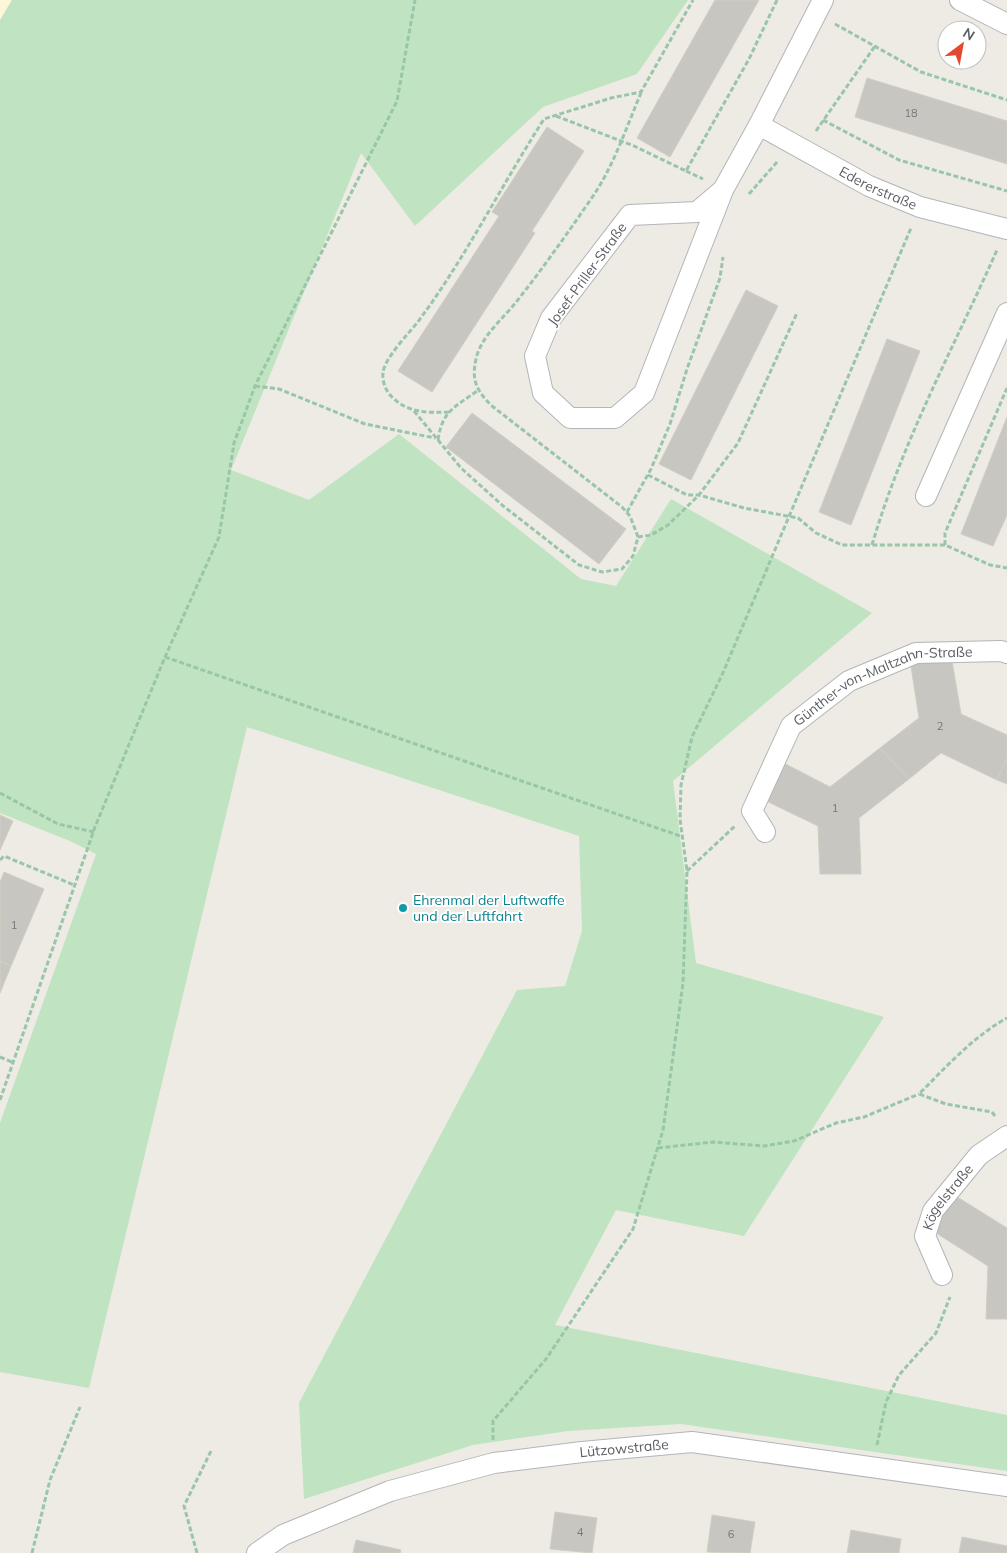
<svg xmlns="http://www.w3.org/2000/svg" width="1007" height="1553" viewBox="0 0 1007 1553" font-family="Mulish,sans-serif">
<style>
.commercial{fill:#fdf6d8}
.green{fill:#c0e4c1}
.building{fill:#c8c6c0;stroke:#d2cdc1}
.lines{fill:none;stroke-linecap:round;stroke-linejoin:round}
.minor-casing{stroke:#b3b5ba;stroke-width:22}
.path{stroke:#99c5a8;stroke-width:3;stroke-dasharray:5 2.5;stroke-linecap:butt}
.minor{stroke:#fff;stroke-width:20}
.culture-dot{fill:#0f9aa8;stroke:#fff;stroke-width:2}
.labels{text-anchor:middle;stroke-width:4;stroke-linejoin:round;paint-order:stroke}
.number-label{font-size:11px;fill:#76787a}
.street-label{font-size:14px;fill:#5b5e63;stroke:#fff}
.culture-label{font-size:14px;fill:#0d838f;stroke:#fff;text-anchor:start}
</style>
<rect width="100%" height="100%" fill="#edebe3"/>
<path class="commercial" d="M0,0H12L0,20Z"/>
<path class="green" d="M12,0H688L637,74L543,107L415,226L361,153L231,470L309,500L399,434L581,579L616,586L671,499L872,613L673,781L696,963L884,1017L744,1236L616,1210L555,1325L1007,1415V1471L681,1424L568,1431L473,1445L304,1499L299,1403L517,990L565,986L582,931L579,836L247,727L89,1388L0,1372V1123L96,854L70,841L0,813V20Z"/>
<path class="building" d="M715,0H759L670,157L637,138Z
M867,78L1007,121V164L855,117Z
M547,127L584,151L532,231L535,233L432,392L398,371L499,216L492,212Z
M746,290L778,306L691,480L659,464Z
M887,339L920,351L851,525L819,512Z
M472,413L626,529L599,564L446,447Z
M1007,417V515L993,546L961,534Z
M951,655L961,714L1007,735V759L997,780L941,753L909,779L880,748L919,718L910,660Z
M880,748L909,779L859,818L861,874H820L818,826L760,798L778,760L830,787Z
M1007,759V784L997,780Z
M0,815L13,821L0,850Z
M4,872L44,889L11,966L0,961V882Z
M0,961L11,966L0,993Z
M954,1195L1007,1228V1319H986L988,1266L933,1231Z
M555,1512L597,1518L592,1553L550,1549Z
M712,1515L755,1522L750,1553L707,1552Z
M851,1530L901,1539L899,1553H847Z
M962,1537L1007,1546V1553H959Z
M356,1540L401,1550L400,1553H353Z"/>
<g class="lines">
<g class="minor-casing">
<g id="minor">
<path d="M960,0L1007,24"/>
<path id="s1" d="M759,125L869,186L920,207L1007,229"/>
<path d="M723,190L697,212L630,215L551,318L535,356L543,393L570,418H615L644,393L723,190L759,125L823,0"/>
<path d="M926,496L1007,313"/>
<path id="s2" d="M765,832L752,811L791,726L849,681L916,653L1001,651L1007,653"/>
<path id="s3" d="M942,1275L925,1236L933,1211L979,1155L1007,1136"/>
<path id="s4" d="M257,1553L283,1535L390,1491L494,1463L582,1452L692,1442L1007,1486"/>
</g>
</g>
<path class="path" d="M835,24L921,72L1007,100
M556,116L634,146L686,171L749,59L777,0
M823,120L899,160L1007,191
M816,131L875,46
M686,171L703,179
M749,194L778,161
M255,386L279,389L365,424L435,438
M414,411L461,468L502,505L579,565L602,572L622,569L633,556L638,537L651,535L668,525L699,495L738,443L797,313
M449,412C427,413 408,413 392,397C386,391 382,382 383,373C384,359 408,334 417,323C465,259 501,186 544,119L611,98L641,92L693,0
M438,440C442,411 455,407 477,391
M648,475L687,495H699L744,508L798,518L816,533L842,545H945L990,565L1007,568
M627,512L651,469L670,424L687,369L720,278L723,257
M638,537L630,516L622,507L492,406C477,391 471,381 476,359C481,336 503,319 517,301C543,268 567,234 591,199C613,168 626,128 641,93
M872,545C902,442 954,347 997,250
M945,545V533L1007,388
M165,657L683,837
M0,793L58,824L94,832
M0,860L4,856L74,885
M687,871L735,826
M0,1057L14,1063
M0,1100L95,827L165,657L219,537L234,443L255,386L397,101L415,0
M995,1116L992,1112L946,1104L919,1094C947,1066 973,1037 1007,1018
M658,1148L713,1142L764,1146L794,1141L836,1123L864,1117L919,1094
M493,1440V1421L546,1359L633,1229L663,1130L683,983L687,871L680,819L681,785L692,737L722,675L911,228
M877,1445L886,1402L899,1375L936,1333L950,1297
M32,1553L50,1480L80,1407
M197,1553L184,1506L212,1449"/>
<use href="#minor" class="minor"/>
</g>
<circle class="culture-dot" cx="403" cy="908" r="5"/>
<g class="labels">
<g class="number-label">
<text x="911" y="117">18</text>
<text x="940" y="730">2</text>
<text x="835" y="812">1</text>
<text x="14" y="929">1</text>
<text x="580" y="1536">4</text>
<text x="731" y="1538">6</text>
</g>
<g class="street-label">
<text dy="5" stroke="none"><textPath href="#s1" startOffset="135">Edererstraße</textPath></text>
<text transform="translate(587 274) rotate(-54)" y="5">Josef-Priller-Straße</text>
<text dy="5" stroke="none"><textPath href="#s2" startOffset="222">Günther-von-Maltzahn-Straße</textPath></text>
<text dy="5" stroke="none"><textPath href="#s3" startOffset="88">Kögelstraße</textPath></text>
<text dy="5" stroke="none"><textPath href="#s4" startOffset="386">Lützowstraße</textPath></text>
</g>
<g class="culture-label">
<text x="413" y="905">Ehrenmal der Luftwaffe<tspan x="413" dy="16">und der Luftfahrt</tspan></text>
</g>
</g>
<g transform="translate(962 45) rotate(32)"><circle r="24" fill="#ffffff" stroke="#bdbfc1"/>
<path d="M0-4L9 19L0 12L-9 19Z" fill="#e34833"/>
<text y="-8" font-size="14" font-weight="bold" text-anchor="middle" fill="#5b5e63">N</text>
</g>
</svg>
